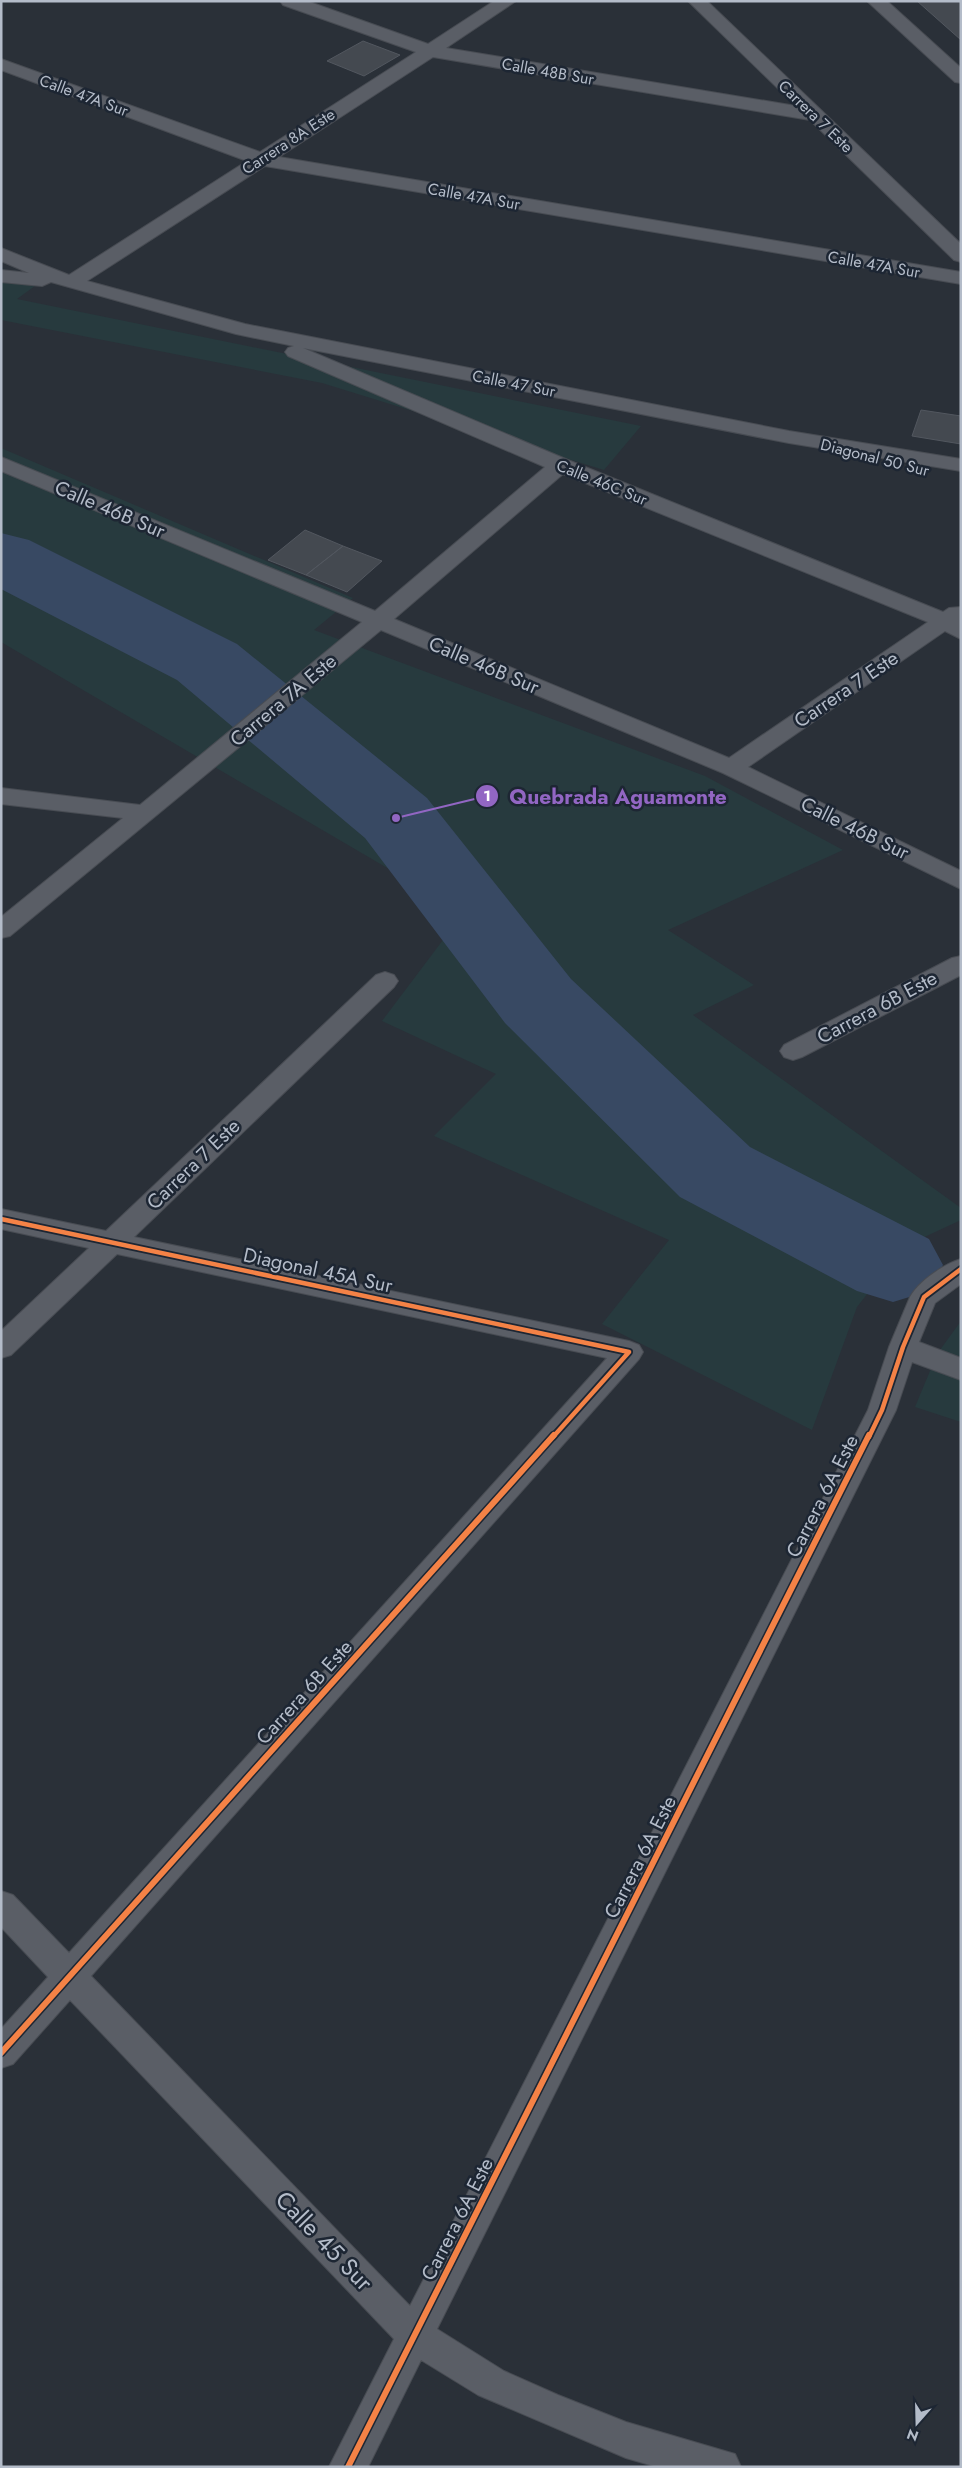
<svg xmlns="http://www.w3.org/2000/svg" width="962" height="2468" viewBox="0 0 962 2468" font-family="Jost,sans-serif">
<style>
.green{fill:#273a3e}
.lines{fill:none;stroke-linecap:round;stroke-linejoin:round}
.river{fill:#384963;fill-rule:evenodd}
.building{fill:#444950;stroke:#52575f}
.minor-casing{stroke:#484c53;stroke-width:2}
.minor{fill:#5a5e66;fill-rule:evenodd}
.cycleway-far1-casing{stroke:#1d2633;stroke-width:8}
.cycleway-casing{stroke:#1d2633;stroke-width:9}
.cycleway-far1{stroke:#f48246;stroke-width:4.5}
.cycleway{stroke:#f48246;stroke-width:6}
.labels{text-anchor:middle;stroke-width:5;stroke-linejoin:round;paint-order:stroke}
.far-street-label{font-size:16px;fill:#b4bcc9;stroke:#1d2633}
.street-label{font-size:20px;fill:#b4bcc9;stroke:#1d2633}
.near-street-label{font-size:24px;fill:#b4bcc9;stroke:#1d2633}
.leader{fill:none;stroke:#9266c3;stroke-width:2}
.callout-dot{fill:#9266c3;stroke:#1d2633;stroke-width:2}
.mark-label{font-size:15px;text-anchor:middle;font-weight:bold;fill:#fff}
.callout-label{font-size:21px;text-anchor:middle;font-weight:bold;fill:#9266c3;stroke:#1d2633;stroke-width:5;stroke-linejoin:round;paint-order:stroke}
</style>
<rect width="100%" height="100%" fill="#2a3038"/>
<path class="green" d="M1,268L39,283L17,299L641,426L604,470L322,383L1,320Z
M1,448L353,598L314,630L705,776L843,850L668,930L754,985L693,1015L961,1208V1220L905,1246L857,1307L812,1430L602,1324L669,1240L434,1136L496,1074L382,1021L455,924L430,893L1,642Z
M961,1321V1422L915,1407L937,1354Z"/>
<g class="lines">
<path class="river" d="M1,533L29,540L237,644L427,798L571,979L750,1147L929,1239L943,1265L929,1291L893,1302L857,1291L680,1197L505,1023L365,838L177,680L1,589Z"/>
</g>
<path class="building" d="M917,1H961V40Z
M363,41L400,55L364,76L327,61Z
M921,410L961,416V444L912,436Z
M305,530L343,546L306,575L268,560Z
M343,546L382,561L347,592L306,575Z"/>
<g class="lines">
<g class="minor-casing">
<path id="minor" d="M280,1H307L428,44L494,1H516L446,48L796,106L688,1H707L961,244V262L954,260L810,120L433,57L279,157L961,272V284L265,166L87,281L245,324L789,431L961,459V471L789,443L303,348L568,460L943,612L949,608L961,607V639L945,631L748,767L961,871V889L723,773L381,630L10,936L1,938V917L123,818L1,804V788L140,805L362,622L1,471V457L375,611L545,467L288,356L285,352L288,348L294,346L236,334L51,282L42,286L1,282V270L29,273L1,261V248L69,275L247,161L1,70V59L260,152L416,52L283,5ZM563,474L928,622L729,758L394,619Z
M867,1H887L961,68V83L955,82Z
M961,956V975L802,1057L793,1060L784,1057L780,1051L784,1045L952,958Z
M385,972L394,975L398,981L394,987L134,1237L629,1341L639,1345L643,1352L639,1359L91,1976L410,2306L868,1410L889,1347L910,1297C919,1281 944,1264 961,1259V1284L935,1303L919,1342L961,1358V1380L912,1362L896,1410L437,2329L504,2371L558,2395L626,2422L735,2454L741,2467H657L626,2458L478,2395L421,2360L368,2467H329L394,2339L70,2000L13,2064L1,2068V2029L48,1977L1,1927V1891L13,1895L69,1953L607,1358L117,1254L11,1355L1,1358V1331L89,1248L1,1229V1209L106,1231L376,975Z"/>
</g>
<use href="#minor" class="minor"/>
<g class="cycleway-far1-casing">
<path id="cycleway-far1" d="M1,1219L629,1352L553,1437
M869,1437L882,1410L903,1347L924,1297L961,1269"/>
</g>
<g class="cycleway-casing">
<path id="cycleway" d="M1,2053L554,1435
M348,2467L869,1435"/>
</g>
<use href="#cycleway-far1" class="cycleway-far1"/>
<use href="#cycleway" class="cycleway"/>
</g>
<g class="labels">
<g class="far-street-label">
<text transform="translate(548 71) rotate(10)" y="6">Calle 48B Sur</text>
<text transform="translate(84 95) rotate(20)" y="6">Calle 47A Sur</text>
<text transform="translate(816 116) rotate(44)" y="6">Carrera 7 Este</text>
<text transform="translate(288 141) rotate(-33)" y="6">Carrera 8A Este</text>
<text transform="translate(474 196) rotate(10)" y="6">Calle 47A Sur</text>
<text transform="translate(874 264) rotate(10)" y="6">Calle 47A Sur</text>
<text transform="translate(514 383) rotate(11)" y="6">Calle 47 Sur</text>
<text transform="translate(875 457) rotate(14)" y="6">Diagonal 50 Sur</text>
<text transform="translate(602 482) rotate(22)" y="6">Calle 46C Sur</text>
</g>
<g class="street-label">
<text transform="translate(110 509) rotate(23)" y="7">Calle 46B Sur</text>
<text transform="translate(484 665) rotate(23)" y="7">Calle 46B Sur</text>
<text transform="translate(846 689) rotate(-34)" y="7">Carrera 7 Este</text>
<text transform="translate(283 700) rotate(-40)" y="7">Carrera 7A Este</text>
<text transform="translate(855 828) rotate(26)" y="7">Calle 46B Sur</text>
<text transform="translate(877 1007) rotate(-28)" y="7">Carrera 6B Este</text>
<text transform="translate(193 1164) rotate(-44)" y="7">Carrera 7 Este</text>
<text transform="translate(318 1270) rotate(12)" y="7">Diagonal 45A Sur</text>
<text transform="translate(822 1496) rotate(-63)" y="7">Carrera 6A Este</text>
<text transform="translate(304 1692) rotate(-48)" y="7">Carrera 6B Este</text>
<text transform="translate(640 1857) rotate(-63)" y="7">Carrera 6A Este</text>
<text transform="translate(457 2219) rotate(-63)" y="7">Carrera 6A Este</text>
</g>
<g class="near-street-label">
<text transform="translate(324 2241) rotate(46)" y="8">Calle 45 Sur</text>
</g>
</g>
<path class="leader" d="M396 818L487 796"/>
<g class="callout-dot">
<circle cx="396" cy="818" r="5"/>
<circle cx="487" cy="796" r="12"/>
</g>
<g class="mark-label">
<text x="487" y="801">1</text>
</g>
<g class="callout-label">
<text x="618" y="804">Quebrada Aguamonte</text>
</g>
<rect width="962" height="2468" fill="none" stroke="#b4bcc9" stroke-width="5"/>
<g transform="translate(917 2423) rotate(200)" stroke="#1d2633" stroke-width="4" paint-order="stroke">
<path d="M0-4L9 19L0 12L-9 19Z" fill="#b4bcc9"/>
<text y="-8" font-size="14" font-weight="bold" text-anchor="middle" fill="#b4bcc9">N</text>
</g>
</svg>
